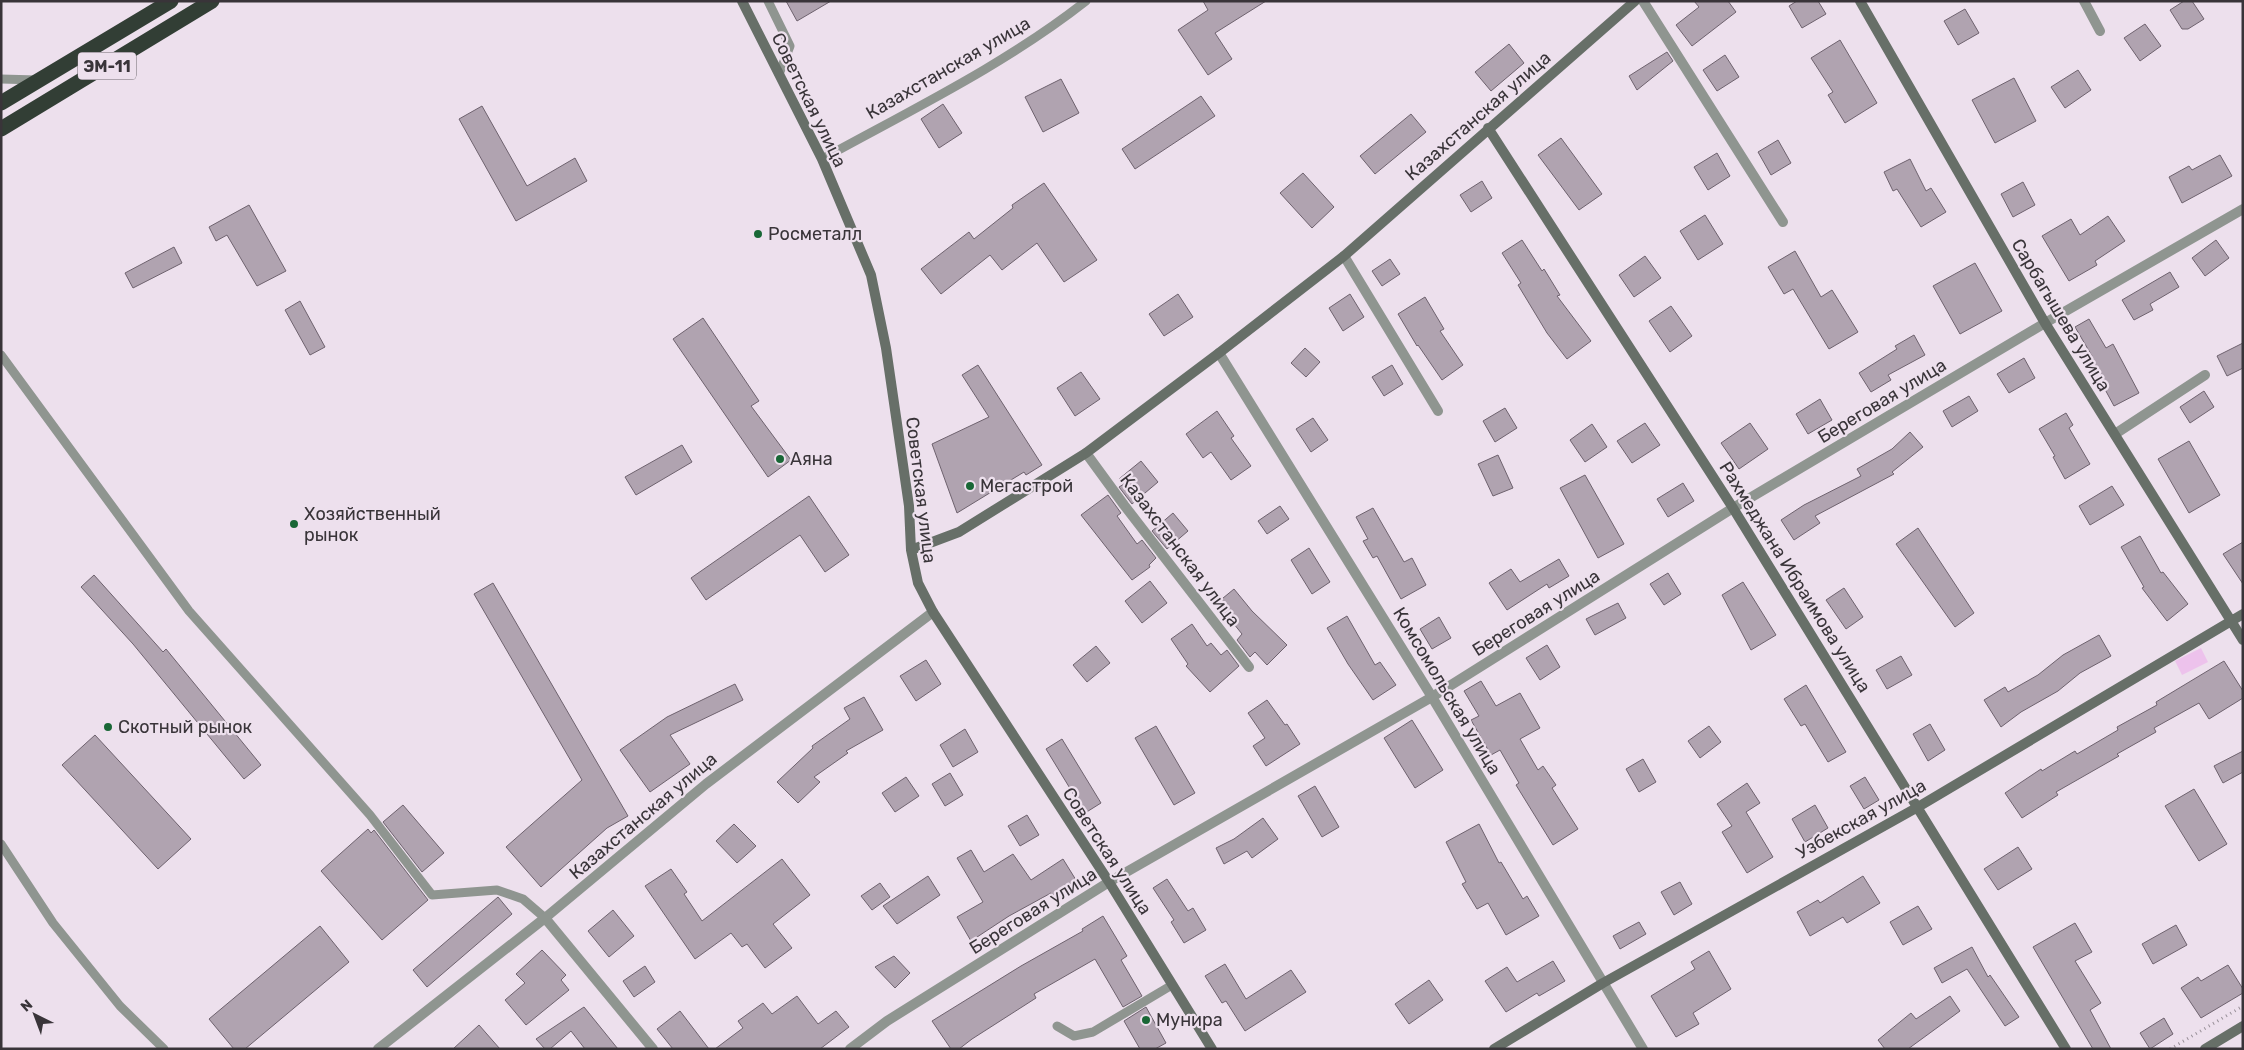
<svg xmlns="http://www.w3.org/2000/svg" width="2244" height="1050" viewBox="0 0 2244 1050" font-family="Rubik,sans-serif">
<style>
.green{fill:#edc2ec}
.building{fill:#b0a3b0;stroke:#6e626e}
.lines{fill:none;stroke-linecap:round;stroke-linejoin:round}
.path{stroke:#999099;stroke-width:3;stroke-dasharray:1 4;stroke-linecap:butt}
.lane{stroke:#8f9590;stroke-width:9}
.street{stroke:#8f9590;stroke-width:10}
.secondary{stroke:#676f68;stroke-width:10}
.highway{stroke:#323e35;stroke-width:15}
.poi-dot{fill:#196736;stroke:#ede0ed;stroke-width:2}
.labels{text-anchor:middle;stroke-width:4.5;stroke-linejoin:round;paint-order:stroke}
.shield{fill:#ede0ed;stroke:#6f686f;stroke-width:1}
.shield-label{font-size:16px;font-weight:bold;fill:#393439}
.street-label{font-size:18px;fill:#393439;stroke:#ede0ed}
.poi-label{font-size:18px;fill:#393439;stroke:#ede0ed;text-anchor:start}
</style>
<rect width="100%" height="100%" fill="#ede0ed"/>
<path class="green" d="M2201,648L2208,662L2182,675L2175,661Z"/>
<path class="building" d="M786,1H831L797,21Z
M1203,1H1266L1215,33L1232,59L1208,75L1178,30L1208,10Z
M1694,1H1728L1736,12L1692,46L1676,25L1699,7Z
M1797,1H1818L1826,14L1802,28L1789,6Z
M2184,1H2192L2204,19L2188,29H2182L2170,10Z
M1965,9L1979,33L1958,45L1944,21Z
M2145,24L2161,46L2140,61L2124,38Z
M1840,40L1877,103L1845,123L1828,95L1833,92L1811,58Z
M1509,44L1524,63L1491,91L1475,72Z
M1667,52L1673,61L1637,90L1629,76Z
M1725,55L1739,77L1717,91L1703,70Z
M2078,70L2091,90L2065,108L2051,87Z
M2014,78L2036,121L1995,143L1972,100Z
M1061,79L1079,113L1043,132L1025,97Z
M1201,96L1215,116L1135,169L1122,149Z
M943,104L962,133L939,148L921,119Z
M482,106L527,186L575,158L587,181L516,221L459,119Z
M1411,114L1426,132L1375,174L1360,156Z
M1561,138L1602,194L1579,210L1538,155Z
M1778,140L1791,163L1771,175L1758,152Z
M1717,153L1730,176L1708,190L1694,167Z
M2220,155L2232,176L2182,203L2169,177L2189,166L2192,170Z
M1910,159L1926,191L1931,188L1946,212L1921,227L1897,189L1893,191L1884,172Z
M1303,173L1334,207L1312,228L1280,193Z
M1482,181L1492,198L1471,212L1460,195Z
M2023,182L2035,205L2013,217L2001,194Z
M1044,183L1097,260L1064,282L1037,243L1002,270L990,255L941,294L921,269L969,232L974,239L1013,208L1012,205Z
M249,205L286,271L257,286L227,235L216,241L209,227Z
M1705,215L1723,244L1698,260L1680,231Z
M2108,216L2125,241L2095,261L2097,265L2069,281L2042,236L2071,219L2080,235Z
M1522,240L1542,271L1544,269L1560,295L1557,296L1591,341L1567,359L1547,333L1518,285L1521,283L1502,253Z
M2216,240L2229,258L2205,276L2192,258Z
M174,247L182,263L133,288L125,273Z
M1795,251L1821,297L1832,290L1858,332L1829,349L1793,289L1784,294L1768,267Z
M1645,256L1661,278L1634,297L1619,275Z
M1390,259L1400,274L1382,286L1372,271Z
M1975,263L2002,311L1960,334L1933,286Z
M2170,272L2179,287L2150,304L2153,310L2134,320L2122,300Z
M1178,294L1193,317L1164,336L1149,314Z
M1350,294L1364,317L1343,331L1329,308Z
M1425,297L1444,329L1440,331L1463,365L1442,380L1418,345L1417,346L1398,314Z
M300,301L325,347L310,355L285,310Z
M1671,306L1692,336L1670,352L1649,321Z
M703,318L759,401L751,406L791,460L768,477L673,339Z
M2089,319L2106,348L2113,344L2139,393L2114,406L2088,358L2092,356L2075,327Z
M1914,335L1925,355L1888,375L1891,380L1871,392L1859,373L1897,349L1895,346Z
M2243,343V368L2227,376L2217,356Z
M1305,348L1320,362L1306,377L1291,363Z
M2024,358L2035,378L2009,393L1997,374Z
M978,365L1042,465L1026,475L1024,472L957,513L932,444L989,417L962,375Z
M1392,365L1403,384L1384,396L1372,377Z
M1081,372L1100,399L1075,416L1057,388Z
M2204,391L2214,407L2190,423L2180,407Z
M1969,396L1978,411L1952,427L1943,411Z
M1820,399L1832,420L1808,434L1796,414Z
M1505,408L1517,428L1495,442L1483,421Z
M1217,411L1234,436L1231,438L1251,466L1231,480L1211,452L1203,458L1186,434Z
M2066,413L2073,425L2069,428L2090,464L2065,479L2053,457L2055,456L2039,429Z
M1313,418L1328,440L1311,452L1296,429Z
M1645,423L1660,445L1632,463L1617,441Z
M1750,423L1768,449L1739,469L1721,443Z
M1592,424L1607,447L1585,462L1570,440Z
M1910,432L1923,447L1892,472L1894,474L1815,516L1820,523L1794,540L1781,520L1804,505L1861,476L1857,469L1892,449Z
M2189,441L2220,495L2189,513L2158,459Z
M682,445L692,462L636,495L625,477Z
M1498,455L1513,488L1493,496L1478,464Z
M1141,461L1158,482L1132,504L1119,487L1124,484L1119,479Z
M1585,475L1624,544L1598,558L1560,488Z
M1683,483L1694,501L1668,517L1657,499Z
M2112,486L2124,505L2090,525L2079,506Z
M1108,495L1121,513L1117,516L1137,544L1142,540L1156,558L1149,565L1150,567L1132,580L1081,515Z
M809,496L849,555L825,572L800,535L706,600L691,578Z
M1280,506L1289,519L1267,534L1258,521Z
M1373,508L1404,562L1412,558L1426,585L1401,599L1377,556L1373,558L1363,541L1368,539L1356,517Z
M1173,513L1188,531L1167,549L1152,531Z
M1918,528L1974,613L1955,627L1896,544Z
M2140,536L2161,573L2163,572L2188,604L2167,621L2142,588L2144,587L2121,547Z
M2243,542V584L2223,554Z
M1309,548L1330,582L1312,594L1291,560Z
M1559,559L1569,576L1549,588L1547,584L1507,610L1489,583L1511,569L1520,582Z
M1668,573L1681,594L1664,605L1650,584Z
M94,575L163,652L166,649L261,765L244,779L133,644L81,587Z
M1150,581L1167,603L1142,623L1125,601Z
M1743,582L1776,635L1751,650L1722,595Z
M493,583L628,816L607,828L541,887L506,847L582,780L474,594Z
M1844,588L1863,617L1846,629L1826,600Z
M1234,589L1252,611L1287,645L1267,665L1255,652L1250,657L1237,640L1242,634L1217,603Z
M1618,603L1626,618L1595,635L1586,619Z
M1347,616L1375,665L1380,662L1396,685L1373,700L1348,664L1327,628Z
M1439,617L1451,638L1432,649L1420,629Z
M1192,624L1207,646L1211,643L1221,655L1227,650L1239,666L1210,692L1186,666L1188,664L1171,639Z
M2099,635L2111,656L2080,673L2058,691L2021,712L2001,727L1984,700L2005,687L2008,692L2038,675L2063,655Z
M1547,645L1560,667L1540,680L1526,658Z
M1096,646L1110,663L1087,682L1073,665Z
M1901,656L1912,675L1887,689L1876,670Z
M926,660L941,684L916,701L900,676Z
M2224,661L2243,691V698L2209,719L2199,703L2154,728L2156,732L2117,754L2119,756L2056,792L2058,795L2022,818L2005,793L2041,769L2042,771L2075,751L2077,754L2118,730L2117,727L2157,705L2156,702Z
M1481,681L1496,706L1520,693L1540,728L1520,739L1538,770L1543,766L1556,785L1552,788L1578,829L1553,845L1516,785L1519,783L1500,750L1491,755L1471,720L1479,716L1464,691Z
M735,684L743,700L670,735L690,764L650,792L620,750L667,717Z
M1806,685L1846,752L1828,762L1805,724L1801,726L1784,699Z
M864,697L883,730L846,751L848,753L814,777L820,782L798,803L777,782L813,748L812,746L850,719L844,708Z
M1267,700L1285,725L1287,724L1300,744L1266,766L1253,746L1265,738L1248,713Z
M1412,720L1443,770L1415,788L1384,738Z
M1930,724L1945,750L1928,761L1913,734Z
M1156,726L1195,793L1174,805L1135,738Z
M1709,726L1721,742L1700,758L1688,741Z
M965,729L978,752L953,767L940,745Z
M95,735L191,839L158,869L62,765Z
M1062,739L1101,803L1085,813L1046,749Z
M2243,751V772L2223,783L2214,766Z
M1643,759L1656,782L1639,792L1626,769Z
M950,773L963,795L945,806L932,784Z
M906,777L919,796L895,812L882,793Z
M1865,777L1879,800L1864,809L1850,786Z
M1747,783L1760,803L1746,812L1773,857L1747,873L1722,832L1732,826L1717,804Z
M1315,786L1339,827L1322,837L1298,796Z
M2194,789L2227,844L2199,861L2165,806Z
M403,805L444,853L422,872L383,822Z
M1815,805L1828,828L1805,842L1792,819Z
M1027,815L1039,835L1020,846L1008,826Z
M1263,818L1278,839L1252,858L1247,851L1224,864L1216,848L1234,839Z
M734,824L756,846L737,863L716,841Z
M1479,824L1499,863L1501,862L1523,899L1527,896L1539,916L1506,935L1488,903L1477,909L1462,884L1466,882L1446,842Z
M368,829L371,833L374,830L428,900L382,940L321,871Z
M2018,847L2032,869L1998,890L1984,869Z
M971,850L984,872L1013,854L1031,880L1063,859L1076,880L1052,896L1051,893L1009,916L971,941L957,917L983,902L957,858Z
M782,859L810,895L773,924L792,948L765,968L747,944L742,947L731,933L695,959L645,886L671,869L687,892L684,894L702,921Z
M928,876L940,895L897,924L883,906Z
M1863,876L1880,903L1847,923L1843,917L1810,936L1797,912L1818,900L1820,903Z
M1167,879L1188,911L1193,908L1206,930L1184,943L1171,922L1174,920L1153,888Z
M1680,882L1692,904L1674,915L1661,892Z
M880,883L890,897L872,910L861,896Z
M498,897L512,914L427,987L413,970Z
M1918,906L1932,929L1903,945L1890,922Z
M613,910L634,936L609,957L588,931Z
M1103,916L1127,956L1121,960L1142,996L1123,1007L1095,959L1034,994L1036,998L972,1039L959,1049H951L932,1021L1021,966L1083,931L1082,929Z
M1639,922L1646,934L1620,949L1613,936Z
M2075,923L2092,952L2075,961L2101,1003L2090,1010L2111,1049H2093L2033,947Z
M2176,925L2187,945L2153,964L2142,944Z
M320,926L349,962L245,1049H234L209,1019Z
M1972,947L1988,977L1990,975L2019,1017L2005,1026L1967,969L1942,983L1934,968Z
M542,950L566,975L561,980L569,990L526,1025L505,1000L525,983L516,974Z
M1709,951L1731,989L1693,1013L1699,1024L1676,1037L1651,996L1695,969L1691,962Z
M894,956L910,973L895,988L875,967Z
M1553,961L1565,981L1539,996L1537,993L1506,1012L1485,981L1507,967L1517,982Z
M1225,964L1246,999L1291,970L1306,992L1245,1031L1226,1001L1222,1003L1205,976Z
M2228,965L2243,989V993L2201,1018L2181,988L2198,977L2201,981Z
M645,966L655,982L634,997L623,981Z
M1429,980L1443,1000L1409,1024L1395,1004Z
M797,996L818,1024L836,1011L849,1027L820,1049H715L743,1028L738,1021L763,1003L772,1014Z
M1950,996L1960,1011L1908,1049H1885L1878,1040L1911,1013L1916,1019Z
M584,1007L618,1049H585L571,1031L550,1049H545L536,1039Z
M1146,1007L1166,1043L1155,1049H1140L1124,1021Z
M680,1011L709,1049H673L657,1029Z
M2164,1018L2173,1034L2150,1049L2140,1033Z
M479,1025L500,1049H453Z"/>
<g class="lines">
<path class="path" d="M2170,1049L2243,1006"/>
<path class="lane" d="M768,1L790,46L779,74
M1,79L37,80
M822,159C911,110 1006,64 1086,1
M1,355L189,611L370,815L432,895L497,890L523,899L545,918
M1,844L53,923L120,1006L164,1049
M1057,1026L1074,1036L1093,1032L1172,985"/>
<path class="street" d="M1643,1L1783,222
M2084,1L2100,31
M1344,256L1438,411
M1219,353L1432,697L1643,1049
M2115,434L2205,375
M1086,453L1124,505L1249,667
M545,918L653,1049
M378,1049L545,918L706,784L933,612
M850,1049L887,1021L1109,882L1432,697L1733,508L2045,323L2243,209"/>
<path class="secondary" d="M742,1L822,159L871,275L886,348L909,506L911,550L918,583L933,612L1109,882L1212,1049
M1860,1L2045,323L2243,640
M1488,128L1733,508L2066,1049
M911,550L959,532L1086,453L1219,353L1344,256L1635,1
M1494,1049L1603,983L1918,807L2243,614
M2205,1049L2243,1026"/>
<path class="highway" d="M1,103L171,1
M1,129L212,1"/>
</g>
<g class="poi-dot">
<circle cx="758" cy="234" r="5"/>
<circle cx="780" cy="459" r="5"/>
<circle cx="970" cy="486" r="5"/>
<circle cx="294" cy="524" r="5"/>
<circle cx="108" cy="727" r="5"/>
<circle cx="1146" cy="1020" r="5"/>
</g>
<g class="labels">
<rect class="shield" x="78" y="52.5" width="58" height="27" rx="4"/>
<g class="shield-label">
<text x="107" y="72">ЭМ-11</text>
</g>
<g class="street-label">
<text transform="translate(948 68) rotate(-30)" y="6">Казахстанская улица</text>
<text transform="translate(809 100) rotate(64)" y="6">Советская улица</text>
<text transform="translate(1478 116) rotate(-41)" y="6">Казахстанская улица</text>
<text transform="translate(2061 315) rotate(59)" y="6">Сарбагышева улица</text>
<text transform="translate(1882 401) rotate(-31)" y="6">Береговая улица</text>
<text transform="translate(921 490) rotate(83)" y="6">Советская улица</text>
<text transform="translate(1180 550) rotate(53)" y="6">Казахстанская улица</text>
<text transform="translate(1795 577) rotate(58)" y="6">Рахмеджана Ибраимова улица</text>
<text transform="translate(1536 613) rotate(-32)" y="6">Береговая улица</text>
<text transform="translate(1447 691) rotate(59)" y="6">Комсомольская улица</text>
<text transform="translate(643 816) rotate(-40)" y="6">Казахстанская улица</text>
<text transform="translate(1861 819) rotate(-29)" y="6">Узбекская улица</text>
<text transform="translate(1107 851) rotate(57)" y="6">Советская улица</text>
<text transform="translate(1033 911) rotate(-32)" y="6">Береговая улица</text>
</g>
<g class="poi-label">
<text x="768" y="240">Росметалл</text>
<text x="790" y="465">Аяна</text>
<text x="980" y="492">Мегастрой</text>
<text x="304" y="520">Хозяйственный<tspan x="304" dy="21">рынок</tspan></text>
<text x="118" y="733">Скотный рынок</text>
<text x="1156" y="1026">Мунира</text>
</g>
</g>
<rect width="2244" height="1050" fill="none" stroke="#393439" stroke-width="5"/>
<g transform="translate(35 1015) rotate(318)" stroke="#ede0ed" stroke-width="4" paint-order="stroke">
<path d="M0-4L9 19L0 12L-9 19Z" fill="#393439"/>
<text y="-8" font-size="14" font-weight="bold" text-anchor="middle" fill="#393439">N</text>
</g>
</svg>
